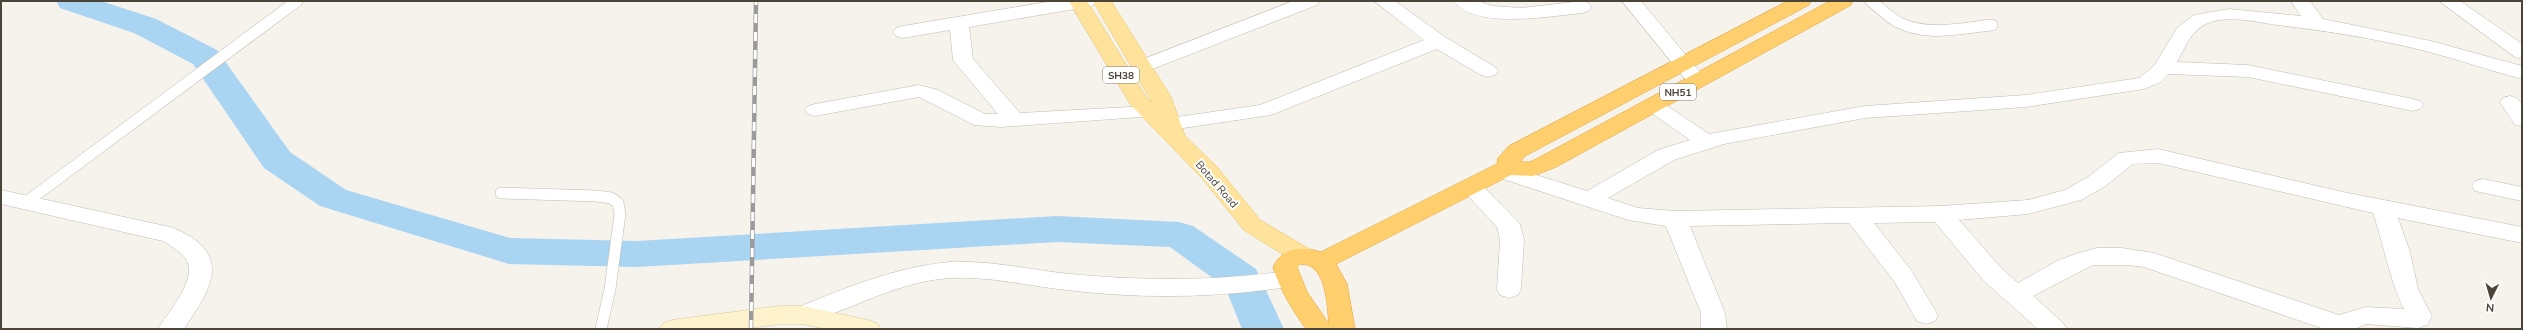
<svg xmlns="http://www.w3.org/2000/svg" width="2523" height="330" viewBox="0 0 2523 330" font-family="'Nunito Sans',sans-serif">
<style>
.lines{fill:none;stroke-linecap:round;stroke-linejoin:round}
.river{fill:#a9d4f2;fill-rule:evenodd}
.lane-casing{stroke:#c2bbae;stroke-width:12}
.street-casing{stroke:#c2bbae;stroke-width:1}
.secondary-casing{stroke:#d6c79b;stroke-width:1}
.primary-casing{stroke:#e6c16a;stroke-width:1}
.highway-casing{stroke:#e0a43c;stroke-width:1}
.lane{stroke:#fff;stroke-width:11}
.street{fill:#fff;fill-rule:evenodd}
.secondary{fill:#fff3cd;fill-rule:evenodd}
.primary{fill:#ffe39c;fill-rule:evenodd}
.highway{fill:#ffcf6e;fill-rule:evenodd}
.rail-casing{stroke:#9a9a9a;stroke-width:4.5}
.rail{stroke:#fff;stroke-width:3;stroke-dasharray:9;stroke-linecap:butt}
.labels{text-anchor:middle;stroke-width:4;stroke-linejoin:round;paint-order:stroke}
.shield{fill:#fff;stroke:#817c74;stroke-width:1}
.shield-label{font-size:10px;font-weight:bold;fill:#4b4439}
.street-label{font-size:11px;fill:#4b4439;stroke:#fff}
</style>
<rect width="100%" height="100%" fill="#f6f3ec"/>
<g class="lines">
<path class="river" d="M56,1H101L156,19L217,50L290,152L346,190L510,238L637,241L1057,216L1179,222L1193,226L1256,269L1284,329H1242L1225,287L1170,247L1057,242L637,267L509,264L320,206L264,168L193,64L134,33L60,8Z"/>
<g class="lane-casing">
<path id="lane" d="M1871,1C1880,8 1888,17 1898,22C1926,37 1962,28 1992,25
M501,193L597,196L611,198L618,203L620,214L610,289L601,329
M25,203L297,1"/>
</g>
<g class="street-casing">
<path id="street" d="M1053,1H1096L1094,5L1087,7L969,27L973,59L1020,113L1148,106L1155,108L1158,112L1155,116L1001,127L974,125L919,97L815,116L808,114L805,110L808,106L815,104L919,85L938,90L985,114H998L953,60L950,30L903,38L896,36L893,32L896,28L903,26Z
M1293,1H1319L1317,5L1150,70H1136L1133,66L1136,62Z
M1374,1H1395L1445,37L1495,67L1498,71L1495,75L1488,77L1481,75L1437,49L1271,115L1170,130L1163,129L1159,124L1163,119L1170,118L1260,105L1424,40Z
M1454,1H1478L1493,6L1521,8L1582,1L1589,3L1591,7L1589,11L1582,13C1552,16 1473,30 1454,1Z
M1622,1H1641L1704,77L1707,81L1704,85L1697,87L1690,85Z
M2291,1H2310L2323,19L2431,41L2522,66V79C2491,71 2460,60 2429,52C2379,39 2328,31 2277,25C2257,22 2228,15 2208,23C2191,30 2185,48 2177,62L2248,65L2413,99L2420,101L2423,105L2420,109L2413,111L2248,77L2169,74L2161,82L2144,89L2026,107L1865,118L1724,144L1674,160L1608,198L1638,208L1675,211L1941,206L2028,200L2065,190L2088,177L2119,153L2158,149L2343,192L2522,227V243L2398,218L2410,252L2418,289L2432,316L2427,325L2418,328L2366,324L2355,329H2324L2144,267L2128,265H2093L2033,296L2063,323L2067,329H2038L1984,281L1935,222L1874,223L1911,270L1938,315L1935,321L1926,324L1917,321L1894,281L1849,223L1690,226L1725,313L1727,329H1701V313L1666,226L1628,220L1494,176L1491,171L1494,166L1502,164L1587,191L1658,150L1690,140L1646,109L1643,105L1646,101L1653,99L1660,101L1709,134L1865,106L2026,95L2139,78L2154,66L2177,28L2194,15L2229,9L2301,16ZM2158,163L2373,213C2384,245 2389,279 2404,309L2366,307L2339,315L2154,253L2122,248H2097L2078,253L2057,261L2018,283L2002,269L1959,220L2028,214L2081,200L2104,187L2133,164Z
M2439,1H2460L2522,44V59L2515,57Z
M2510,96L2517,98L2522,104V126L2515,125L2500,102L2503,98Z
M2483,179L2522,187V201L2475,191L2472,186L2475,181Z
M1471,180L1479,182L1520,224L1524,240L1521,289L1518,295L1509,298L1500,295L1497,289L1500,240L1497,227L1460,187L1463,182Z
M1,190L170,227C182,231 193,237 202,246C227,272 199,305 184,329H158C168,312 200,277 185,258C179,250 171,246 163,241L1,204Z
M950,262C991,260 1030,270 1070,274C1144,281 1215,281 1288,271L1297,273L1300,279L1297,285L1288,287C1214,298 1141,299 1067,290C1028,286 990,276 950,278C896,282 853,309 803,324L794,321L791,315L794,309C845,288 895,267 950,262Z"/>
</g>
<g class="secondary-casing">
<path id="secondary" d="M780,306H803L868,320L877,323L881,329H827L803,324H780L741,329H659L663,323L672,320Z"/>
</g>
<g class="primary-casing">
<path id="primary" d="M1069,1H1087L1146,97L1153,104L1093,1H1111L1171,97L1185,136L1217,167L1260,220L1311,250L1315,256L1311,262L1303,264L1295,262L1244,230L1201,177L1131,105Z"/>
</g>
<g class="highway-casing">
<path id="highway" d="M1788,1H1811L1809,5L1525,156L1520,162H1530L1540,157L1830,1H1853L1851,5L1556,167L1533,176L1511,175L1336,264L1347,284L1355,329H1306C1292,309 1280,290 1273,267C1283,247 1301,246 1321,252L1497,164L1498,158L1509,146ZM1301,264C1327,263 1327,307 1329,324L1307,292L1297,267Z"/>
</g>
<use href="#lane" class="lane"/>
<use href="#street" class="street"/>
<use href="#secondary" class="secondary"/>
<use href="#primary" class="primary"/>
<use href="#highway" class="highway"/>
<g class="rail-casing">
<path id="rail" d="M751,329L756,1"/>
</g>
<use href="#rail" class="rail"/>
</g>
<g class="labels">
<g class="shield">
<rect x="1103" y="67" width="36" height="16" rx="3"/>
<rect x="1660" y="84" width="36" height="16" rx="3"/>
</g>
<g class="shield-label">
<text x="1121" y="79">SH38</text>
<text x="1678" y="96">NH51</text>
</g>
<g class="street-label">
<text transform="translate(1217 184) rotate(49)" y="4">Botad Road</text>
</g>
</g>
<rect width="2523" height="330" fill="none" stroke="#4b4439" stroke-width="4"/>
<g transform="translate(2491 298) rotate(185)" stroke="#ffffff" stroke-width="3" paint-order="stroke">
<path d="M0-3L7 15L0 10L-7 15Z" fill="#4b4439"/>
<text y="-6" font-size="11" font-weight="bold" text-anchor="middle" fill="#4b4439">N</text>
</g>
</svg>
